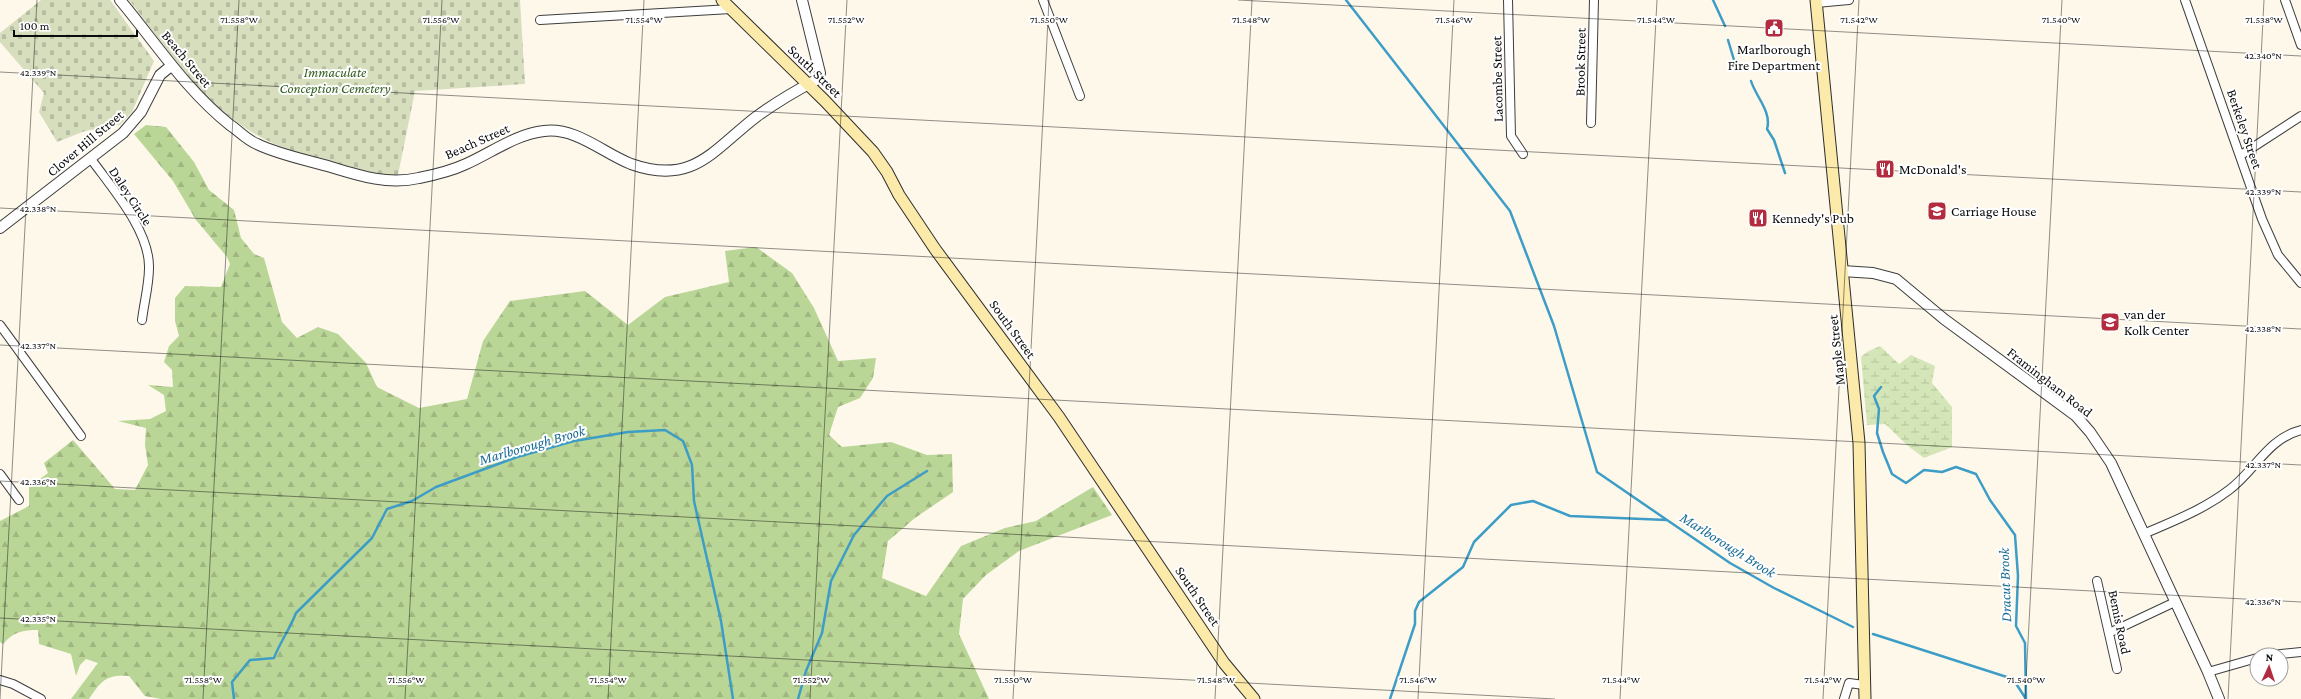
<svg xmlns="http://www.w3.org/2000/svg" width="2301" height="699" viewBox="0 0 2301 699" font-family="'Crimson Pro',serif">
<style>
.forest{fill:url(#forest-firs)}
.wetland{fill:url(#wetland-marsh)}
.cemetery{fill:url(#cemetery-stones)}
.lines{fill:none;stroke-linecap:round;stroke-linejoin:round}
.stream{stroke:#3d9dc6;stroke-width:2.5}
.minor-casing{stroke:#3e3e3e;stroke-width:10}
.tertiary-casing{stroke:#3e3e3e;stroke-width:12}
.secondary-casing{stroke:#2d2d2d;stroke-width:13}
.minor{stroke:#fff;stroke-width:8}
.tertiary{stroke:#fff;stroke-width:10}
.secondary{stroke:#fbeaa9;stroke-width:11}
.ticks{fill:none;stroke:#0b0b0b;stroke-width:1;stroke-opacity:0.45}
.labels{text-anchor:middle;stroke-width:4;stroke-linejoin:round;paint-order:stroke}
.poi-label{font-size:14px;fill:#0b0b0b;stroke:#fff;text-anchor:start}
.street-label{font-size:14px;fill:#0b0b0b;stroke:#fff}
.park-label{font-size:14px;font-style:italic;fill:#335f20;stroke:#fff}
.water-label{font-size:15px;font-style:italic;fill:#1c6d96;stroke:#fff}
.ticks-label{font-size:10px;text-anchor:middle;fill:#0b0b0b;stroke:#fff;stroke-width:4;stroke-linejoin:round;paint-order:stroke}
</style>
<defs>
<pattern id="forest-firs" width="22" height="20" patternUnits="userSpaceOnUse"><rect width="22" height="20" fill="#bad697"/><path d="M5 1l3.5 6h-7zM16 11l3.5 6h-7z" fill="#9fb681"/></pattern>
<pattern id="wetland-marsh" width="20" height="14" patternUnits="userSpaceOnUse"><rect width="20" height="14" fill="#d4e6b7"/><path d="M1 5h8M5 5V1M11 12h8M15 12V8" fill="none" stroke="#b5c49c"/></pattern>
<pattern id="cemetery-stones" width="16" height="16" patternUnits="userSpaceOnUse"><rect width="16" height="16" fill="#d7debe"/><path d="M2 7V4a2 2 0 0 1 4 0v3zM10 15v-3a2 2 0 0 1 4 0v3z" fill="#b7bda2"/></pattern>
</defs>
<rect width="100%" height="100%" fill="#fef8eb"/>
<path class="forest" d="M146,125L166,127L194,162L209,190L234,210L241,238L254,254L264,258L282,322L297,338L318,327L338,334L366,363L377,387L419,408L467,399L483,341L510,301L585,291L628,325L665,297L729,282L725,251L756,247L792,273L814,308L838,361L876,358L873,378L860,398L838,407L829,435L842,447L891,442L927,455L952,454L953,492L915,518L888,541L882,578L926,596L961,546L1005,528L1036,521L1093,487L1112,515L1019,551L986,575L963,599L959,634L989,699H161L145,696L129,676C106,674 101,681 89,699H71L98,663L86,659L80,665L76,676L71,654L39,644L38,630C23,630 13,632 3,644L0,642V521L29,506V487L48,473L44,463L73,440L115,489L135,490L148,465L145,445L146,428L118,421L150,419L166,411L164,395L148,385L173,387L172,370L164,362L169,346L179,336L175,321V298L185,286L221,287L230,264L227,257L196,220L173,181L134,134Z"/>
<path class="wetland" d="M1880,346L1899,364L1911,355L1935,366L1932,383L1952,407V447L1924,458L1908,446L1885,424L1867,425L1861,357L1867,352Z"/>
<path class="cemetery" d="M41,0H110L154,61L132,112L120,125L85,131L57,142L39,112L44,93L0,42V33Z
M129,0H520L525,84L415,91L398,175C373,176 348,167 324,160C304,154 284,149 266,140C206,110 169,51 129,0Z"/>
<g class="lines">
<path class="stream" d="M1346,0L1510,211L1554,326L1597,472L1667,520
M1713,0L1725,26
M1728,40L1734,60L1746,69
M1751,81C1756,97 1772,112 1767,129L1774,140L1785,173
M1881,387L1874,396L1879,409L1877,433L1883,452L1892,474L1906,483L1924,470L1942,472L1956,467L1976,474L1990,500L2015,535L2018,576L2016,626L2025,643L2026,699
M1873,634L2013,679L2026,699
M234,699L232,682L250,660L274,658C280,642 290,629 296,613L372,538L387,509L412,501L436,487L517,457L574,441L628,432L665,430L683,441L692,465L694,501L721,621L733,699
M798,699L806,671L822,633L831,581L854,535L887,496L927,471
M1390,699L1415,624V611L1419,602L1463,567L1474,542L1511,505L1533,501L1570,516L1667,520L1730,563L1774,588L1853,627"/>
<g class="minor-casing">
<path id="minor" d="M1043,0L1080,96
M1508,0L1511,136L1523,154
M2185,0L2262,219L2278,255L2301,283
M2285,0L2301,45
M1816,3L1849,0
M540,20L731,9
M1591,123L1594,0
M2241,155L2301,116
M91,159C112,188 150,231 149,268C149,285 144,303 142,320
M0,325L81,436
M0,474L19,500
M2144,534C2173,521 2203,510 2229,490C2255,471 2267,439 2301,430
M2097,581L2117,669
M2109,633L2175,602
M2271,655L2301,652
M2208,672L2257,658
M0,680L13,684L41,699
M1844,699L1849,683L1864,685"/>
</g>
<g class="tertiary-casing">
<path id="tertiary" d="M120,0C156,43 186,90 230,125C239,131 247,140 257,144C280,155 307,160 331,167C360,176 388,185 419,178C434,175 451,171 466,164C491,153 516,134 544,131C576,127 603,153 631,164C693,186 713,150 756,117C775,103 797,90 818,79L820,73L802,0
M0,228L123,133L141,112L160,75L171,66
M1842,271L1873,273L1896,279L1944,319L2076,416L2090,432L2111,463L2208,672L2219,699"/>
</g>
<g class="secondary-casing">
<path id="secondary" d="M722,0L825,101L873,152L887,172L899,195L935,249L1059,417L1224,663L1254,699
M1816,0L1859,443L1865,699"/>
</g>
<use href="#minor" class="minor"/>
<use href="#tertiary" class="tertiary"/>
<use href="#secondary" class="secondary"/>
</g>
<path class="ticks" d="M1238,0L2301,56M0,72L2301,192M0,208L2301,329M0,345L2301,465M0,481L2301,602M0,618L1555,699M0,699L37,0M203,699L239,0M405,699L442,0M608,699L644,0M810,699L847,0M1013,699L1049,0M1215,699L1252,0M1418,699L1454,0M1620,699L1657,0M1823,699L1859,0M2025,699L2062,0M2228,699L2264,0"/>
<defs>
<g id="civic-square" transform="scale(1)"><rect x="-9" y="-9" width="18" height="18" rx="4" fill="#b32b3f" stroke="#fff"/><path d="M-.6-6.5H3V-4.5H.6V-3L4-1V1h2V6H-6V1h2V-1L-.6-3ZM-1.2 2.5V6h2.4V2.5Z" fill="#fff"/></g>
<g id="restaurant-square" transform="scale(1)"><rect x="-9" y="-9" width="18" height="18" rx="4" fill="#b32b3f" stroke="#fff"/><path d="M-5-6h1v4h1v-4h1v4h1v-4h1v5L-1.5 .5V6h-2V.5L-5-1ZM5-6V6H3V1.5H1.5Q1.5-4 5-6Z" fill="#fff"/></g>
<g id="school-square" transform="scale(1)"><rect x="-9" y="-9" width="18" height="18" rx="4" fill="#b32b3f" stroke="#fff"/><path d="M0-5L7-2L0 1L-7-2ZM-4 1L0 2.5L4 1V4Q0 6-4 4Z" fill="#fff"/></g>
</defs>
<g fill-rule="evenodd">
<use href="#civic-square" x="1774" y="28"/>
<use href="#restaurant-square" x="1885" y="169"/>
<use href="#school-square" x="1937" y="211"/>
<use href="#restaurant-square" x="1758" y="218"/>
<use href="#school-square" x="2110" y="322"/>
</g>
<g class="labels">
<g class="poi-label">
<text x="1774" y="54" text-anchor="middle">Marlborough<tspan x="1774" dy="16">Fire Department</tspan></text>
<text x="1899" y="174">McDonald's</text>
<text x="1951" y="216">Carriage House</text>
<text x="1772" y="223">Kennedy's Pub</text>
<text x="2124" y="319">van der<tspan x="2124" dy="16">Kolk Center</tspan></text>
</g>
<g class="street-label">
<text transform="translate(187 59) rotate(50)" y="5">Beach Street</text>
<text transform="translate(1580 62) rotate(-89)" y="5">Brook Street</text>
<text transform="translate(815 71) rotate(44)" y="5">South Street</text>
<text transform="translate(1497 79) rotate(-91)" y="5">Lacombe Street</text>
<text transform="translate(2245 129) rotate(71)" y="5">Berkeley Street</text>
<text transform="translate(477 141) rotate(-24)" y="5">Beach Street</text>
<text transform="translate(85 143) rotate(-40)" y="5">Clover Hill Street</text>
<text transform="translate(131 196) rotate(57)" y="5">Daley Circle</text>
<text transform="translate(1013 329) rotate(54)" y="5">South Street</text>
<text transform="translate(1836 350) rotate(-96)" y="5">Maple Street</text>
<text transform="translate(2050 382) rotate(38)" y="5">Framingham Road</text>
<text transform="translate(1198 596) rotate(56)" y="5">South Street</text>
<text transform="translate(2120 622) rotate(78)" y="5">Bemis Road</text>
</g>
<g class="park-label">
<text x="335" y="77">Immaculate<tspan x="335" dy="16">Conception Cemetery</tspan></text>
</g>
<g class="water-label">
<text transform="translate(532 445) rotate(-16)" y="5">Marlborough Brook</text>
<text transform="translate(1728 545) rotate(32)" y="5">Marlborough Brook</text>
<text transform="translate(2005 585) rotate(-92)" y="5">Dracut Brook</text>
</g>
</g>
<g class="ticks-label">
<text x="239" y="23">71.558°W</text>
<text x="441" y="23">71.556°W</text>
<text x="644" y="23">71.554°W</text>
<text x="846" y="23">71.552°W</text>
<text x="1049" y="23">71.550°W</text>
<text x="1251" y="23">71.548°W</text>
<text x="1454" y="23">71.546°W</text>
<text x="1656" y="23">71.544°W</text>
<text x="1859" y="23">71.542°W</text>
<text x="2061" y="23">71.540°W</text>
<text x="2264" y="23">71.538°W</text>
<text x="2263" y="59">42.340°N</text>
<text x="38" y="76">42.339°N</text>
<text x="2263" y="195">42.339°N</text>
<text x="38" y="212">42.338°N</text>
<text x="2263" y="332">42.338°N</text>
<text x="38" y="349">42.337°N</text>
<text x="2263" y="468">42.337°N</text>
<text x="38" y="485">42.336°N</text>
<text x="2263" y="605">42.336°N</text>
<text x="38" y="622">42.335°N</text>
<text x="203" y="683">71.558°W</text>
<text x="406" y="683">71.556°W</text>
<text x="608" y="683">71.554°W</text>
<text x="811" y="683">71.552°W</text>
<text x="1013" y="683">71.550°W</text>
<text x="1216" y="683">71.548°W</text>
<text x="1418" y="683">71.546°W</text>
<text x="1621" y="683">71.544°W</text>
<text x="1823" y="683">71.542°W</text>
<text x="2026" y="683">71.540°W</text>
</g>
<g transform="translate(2269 667) rotate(3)"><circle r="19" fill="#ffffff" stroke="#9d9d9d"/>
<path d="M0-3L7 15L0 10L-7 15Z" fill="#b32b3f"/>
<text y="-6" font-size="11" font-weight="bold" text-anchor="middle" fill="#0b0b0b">N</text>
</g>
<path d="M14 30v6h123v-6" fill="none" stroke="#0b0b0b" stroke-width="2"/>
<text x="20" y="30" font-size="12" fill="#0b0b0b" stroke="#ffffff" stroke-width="3" paint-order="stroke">100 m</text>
</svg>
